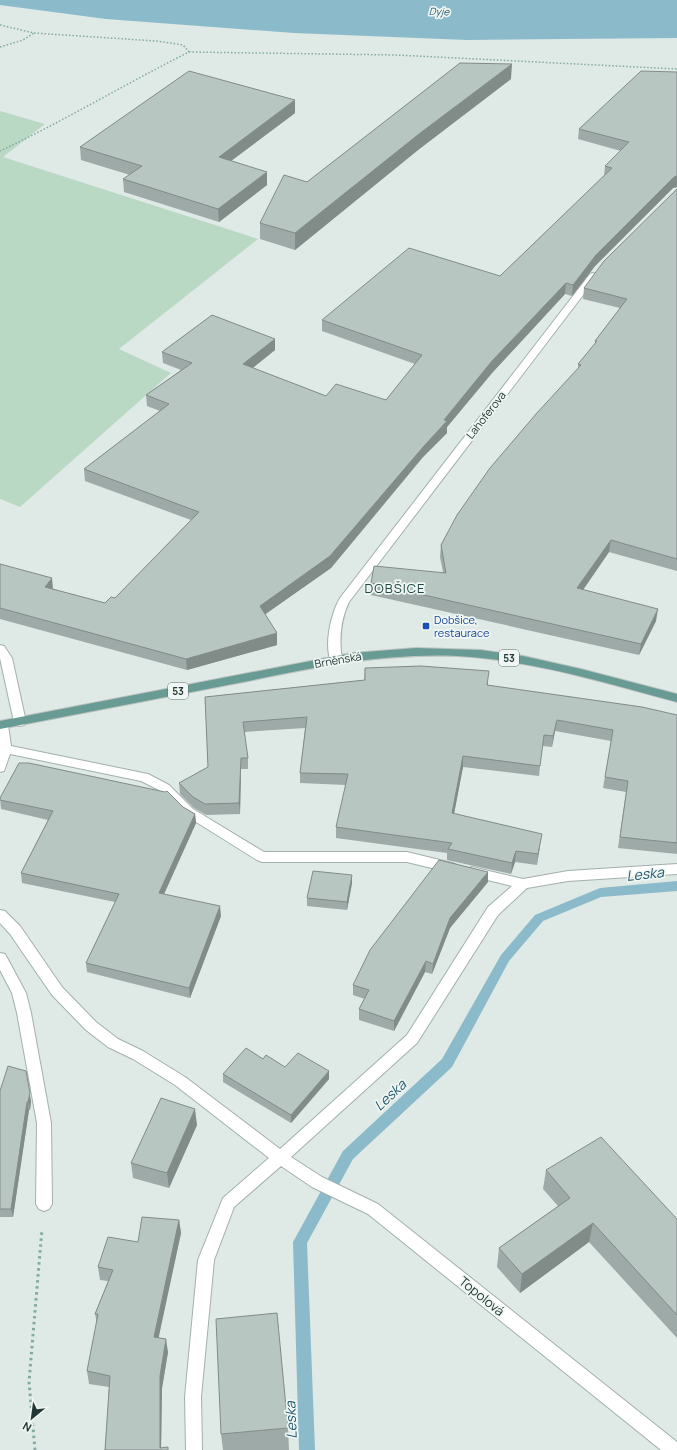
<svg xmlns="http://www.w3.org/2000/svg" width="677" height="1450" viewBox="0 0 677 1450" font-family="Manrope,sans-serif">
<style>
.green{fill:#bad9c5}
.water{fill:#8bbaca}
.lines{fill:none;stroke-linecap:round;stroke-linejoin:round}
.stream{fill:#8bbaca;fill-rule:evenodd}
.minor-casing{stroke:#a3b0ad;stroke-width:2}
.primary-casing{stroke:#bdc3c2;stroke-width:2}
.path-far1{stroke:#82aaa2;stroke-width:1.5;stroke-dasharray:1.5 2;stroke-linecap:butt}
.path{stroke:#82aaa2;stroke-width:3;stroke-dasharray:2.5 3.5;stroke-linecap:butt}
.minor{fill:#fff;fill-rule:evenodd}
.primary{fill:#689b93;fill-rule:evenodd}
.wall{fill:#9eaaa7}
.shaded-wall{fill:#818b88}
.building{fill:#b8c6c2;stroke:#818b88}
.transit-dot{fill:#1a4fb4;stroke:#eff6f3;stroke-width:1.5}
.labels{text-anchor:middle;stroke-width:3.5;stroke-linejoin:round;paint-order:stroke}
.far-water-label{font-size:10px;font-style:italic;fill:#22596e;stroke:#eff6f3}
.shield{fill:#eff6f3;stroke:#60716d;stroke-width:1}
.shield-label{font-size:10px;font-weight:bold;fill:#223834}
.street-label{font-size:11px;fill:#223834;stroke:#eff6f3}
.transit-label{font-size:11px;fill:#164399;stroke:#eff6f3;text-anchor:start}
.quarter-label{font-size:13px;letter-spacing:1px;fill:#204842;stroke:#eff6f3}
.near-street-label{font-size:13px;fill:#223834;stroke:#eff6f3}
.near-water-label{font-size:14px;font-style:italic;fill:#22596e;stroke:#eff6f3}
</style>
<rect width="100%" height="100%" fill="#dfe9e6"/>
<path class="green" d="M0,111L45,124L3,157L258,239L119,349L171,373L20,507L0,499Z"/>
<path class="water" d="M0,0H677V38L467,40L294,33L106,19L0,5Z"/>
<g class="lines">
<path class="stream" d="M677,881V891L601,897L543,921L509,961L452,1067L353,1159L307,1243L315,1450H299L293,1242L343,1151L442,1059L501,955L535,915L600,888Z"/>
<g class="minor-casing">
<path id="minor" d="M593,273L596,274L598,276L596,278L349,602C340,621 339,640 342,660L340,663H332C323,648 331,613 340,598L590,274Z
M0,645L4,646L12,658L26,722L24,725L20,726L16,725L14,722L0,658Z
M0,721L6,722L8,725L11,746L148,774L169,785L193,809L264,852H407L452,863L457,865L458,868L457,871L452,873L407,862H262L257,860L185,815L161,791L141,781L10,754L4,771L0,772Z
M677,864V874L568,881L527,888L498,915L417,1043L291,1157L322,1177L378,1204L677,1442V1450H661L368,1214L312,1187L281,1166L234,1207L214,1260L201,1397L202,1450H186L185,1397L198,1260L223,1198L269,1158L175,1085L133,1059L108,1047L86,1030L52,995L10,934L0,923V910L5,911L20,926L62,987L96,1022L118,1039L143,1051L185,1077L280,1149L407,1035L488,907L512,886L467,875L466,872L467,869L472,867L523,879L568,871Z
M0,953L5,954L26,993L31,1013L51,1123L52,1204L49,1209L44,1211L39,1209L36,1204L37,1123L17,1013L12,993L0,970Z"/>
</g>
<g class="primary-casing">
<path id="primary" d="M416,648L481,650L523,656L581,669L677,694V702C605,683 532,660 457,656C380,653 313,668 238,683C159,698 79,714 0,729V721L352,653Z"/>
</g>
<path class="path-far1" d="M0,25L34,33L156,41L183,45L189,52C125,84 64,121 0,151
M0,47L23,40L34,33
M189,52L396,55L677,69"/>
<path class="path" d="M35,1450L29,1382L42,1229"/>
<use href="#minor" class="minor"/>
<use href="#primary" class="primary"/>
</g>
<path class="wall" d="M677,72V187L673,188L595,266L572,296L565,294L492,373L447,427V433L423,457L331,568L265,614L277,645L187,670L0,619V564L53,589L105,603L115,598L191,520L85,481L84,469L160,411L147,406L146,395L181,370L163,363L162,352L275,339V350L252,368L326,396L386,400L415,364L322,331V320L500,276L604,176L605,166L621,151L578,139L579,129Z
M511,79L418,150L295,250L260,239V223L307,182Z
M295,113L231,161L267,185L219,222L124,192L123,179L130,175L81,160L80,147Z
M677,189V571L609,552L583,590L656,621L639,655L371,595V583L443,572L440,557L441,545L578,369V364L595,344V341L620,308L583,299L584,288Z
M365,668L488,682V685L677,715V854L618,848L626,792L603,788L611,741L555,731L552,747L542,746L539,776L463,767L454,814L540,845L537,865L515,862L511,874L447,860V853L336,838V827L346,785L300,783V773L305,728L244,732L248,758V769H241L240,814L206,815L194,808L180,794L179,783L208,767L205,697L364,680Z
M0,798L183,807L195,814L196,823L164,894L221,916L190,998L87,972L86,963L115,902L22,883L21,873L48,820L1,809Z
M488,882L450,928L432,974L425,972L394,1031L359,1020V1009L365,999L353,995V985Z
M352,883L347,910L307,906V898Z
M263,1059L285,1067L329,1079L291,1123L223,1082V1074Z
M0,1091L31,1101L30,1110H29L13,1217H0Z
M197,1125L169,1188L133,1178L131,1163Z
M546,1170L677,1219V1338L589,1242L520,1293L497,1267L499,1248L558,1206L543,1189Z
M179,1220L181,1233L158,1338L168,1352L162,1388L161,1448L168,1450H105L109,1387L89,1384L87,1371L97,1323L95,1314L108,1281L100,1280L98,1267L138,1242Z
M288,1428L289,1450H223L221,1434Z"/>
<path class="shaded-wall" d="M512,64L511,79L418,150L295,250V233L419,134Z
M295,100V113L219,170V157Z
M267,172V185L219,222L218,209Z
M677,176V187L673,188L595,266L572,296L573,285L596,255L674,177Z
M566,283L565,294L492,373L447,427V433L423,457L331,568L260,618V606L492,361Z
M275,339V350L243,376V364Z
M611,540L609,552L576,600L577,588Z
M52,578L53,589L45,587Z
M658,609L656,621L639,655L641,644Z
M277,633V645L187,670L186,659Z
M557,720L555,731L552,747L553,736Z
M463,756V767L452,824V813Z
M241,758V769L240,814L239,803Z
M195,814L196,823L160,903L159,893Z
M542,834L540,845L537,865L538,854Z
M516,851L515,862L511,874L512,863Z
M488,872V882L450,928L432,974L433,964L450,918Z
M352,875V883L347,910V902Z
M220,906L221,916L190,998L189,988Z
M426,961L425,972L394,1031V1021Z
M26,1071L31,1101L30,1110L28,1102Z
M329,1071V1079L291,1123V1115Z
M27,1102L29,1110L13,1217L11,1209Z
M195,1109L197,1125L169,1188L167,1173Z
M179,1220L181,1233L156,1350L154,1337Z
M593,1223L589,1242L520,1293L522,1274Z
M166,1339L168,1352L162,1388L161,1450H160V1376Z"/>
<path class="building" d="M460,63L512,64L419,134L295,233L260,223L284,175L307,182Z
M189,71L295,100L219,157L267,172L218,209L123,179L142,166L80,147Z
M641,71L677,72V176L674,177L596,255L573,285L566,283L492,361L444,420L447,421L424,446L330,556L260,606L277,633L186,659L0,608V564L52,578L45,587L105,603L111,597L115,598L199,512L84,469L169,404L146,395L192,363L162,352L212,315L275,339L243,364L326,396L336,384L386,400L422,355L322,320L409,248L500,276L612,168L605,166L629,142L579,129Z
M677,189V559L611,540L577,588L658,609L641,644L371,583L374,566L446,573L441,545L457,515L490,468L536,414L581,365L578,364L597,341H595L627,299L584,288L604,261Z
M421,666L489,671L487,685L642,707L677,715V843L620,837L628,781L605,777L613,730L557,720L553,736L544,735L540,766L463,756L452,813L542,834L538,854L516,851L512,863L448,849L452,843L336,827L348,774L300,773L307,717L243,722L248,758H241L239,803L205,804L193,797L179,783L208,767L205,697L365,680V668Z
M19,763H29L165,792L167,791L183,807L195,814L159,893L220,906L189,988L86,963L119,894L21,873L53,811L0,800V798Z
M439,860L488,872L450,918L433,964L426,961L394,1021L359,1009L369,990L353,985L370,950Z
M313,871L352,875L347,902L307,898Z
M246,1048L263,1059L266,1055L285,1067L298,1053L329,1071L291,1115L223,1074Z
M8,1066L26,1071L30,1093L28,1102H27L11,1209H0V1091Z
M161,1098L195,1109L167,1173L131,1163Z
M601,1137L677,1219V1315L593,1223L522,1274L499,1248L570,1198L546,1170Z
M142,1217L179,1220L154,1337L166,1339L160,1376V1448L168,1447V1450H105L110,1376L87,1371L98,1314H95L113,1270L98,1267L108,1237L138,1242Z
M277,1313L288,1428L221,1434L216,1319Z"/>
<rect class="transit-dot" x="422" y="622" width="8" height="8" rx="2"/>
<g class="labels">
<g class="far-water-label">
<text transform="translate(439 11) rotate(2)" y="4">Dyje</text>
</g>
<g class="shield">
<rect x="499" y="650" width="20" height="16" rx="3"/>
<rect x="168" y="683" width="20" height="16" rx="3"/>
</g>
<g class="shield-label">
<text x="509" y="662">53</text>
<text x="178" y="695">53</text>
</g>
<g class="street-label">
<text transform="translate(486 415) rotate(-52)" y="4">Lahoferova</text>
<text transform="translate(338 660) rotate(-10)" y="4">Brněnská</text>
</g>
<g class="transit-label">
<text x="434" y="624">Dobšice,<tspan x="434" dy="13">restaurace</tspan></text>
</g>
<g class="quarter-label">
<text x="395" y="593">DOBŠICE</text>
</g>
<g class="near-street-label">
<text transform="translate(482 1296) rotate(39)" y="5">Topolová</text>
</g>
<g class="near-water-label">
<text transform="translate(645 874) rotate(-6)" y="5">Leska</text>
<text transform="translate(390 1095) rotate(-43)" y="5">Leska</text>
<text transform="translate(291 1420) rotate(-92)" y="5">Leska</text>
</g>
</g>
<g transform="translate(32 1418) rotate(209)" stroke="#eff6f3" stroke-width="3" paint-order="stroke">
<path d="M0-3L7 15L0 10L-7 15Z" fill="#223834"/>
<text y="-6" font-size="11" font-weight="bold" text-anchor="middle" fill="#223834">N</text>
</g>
</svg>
